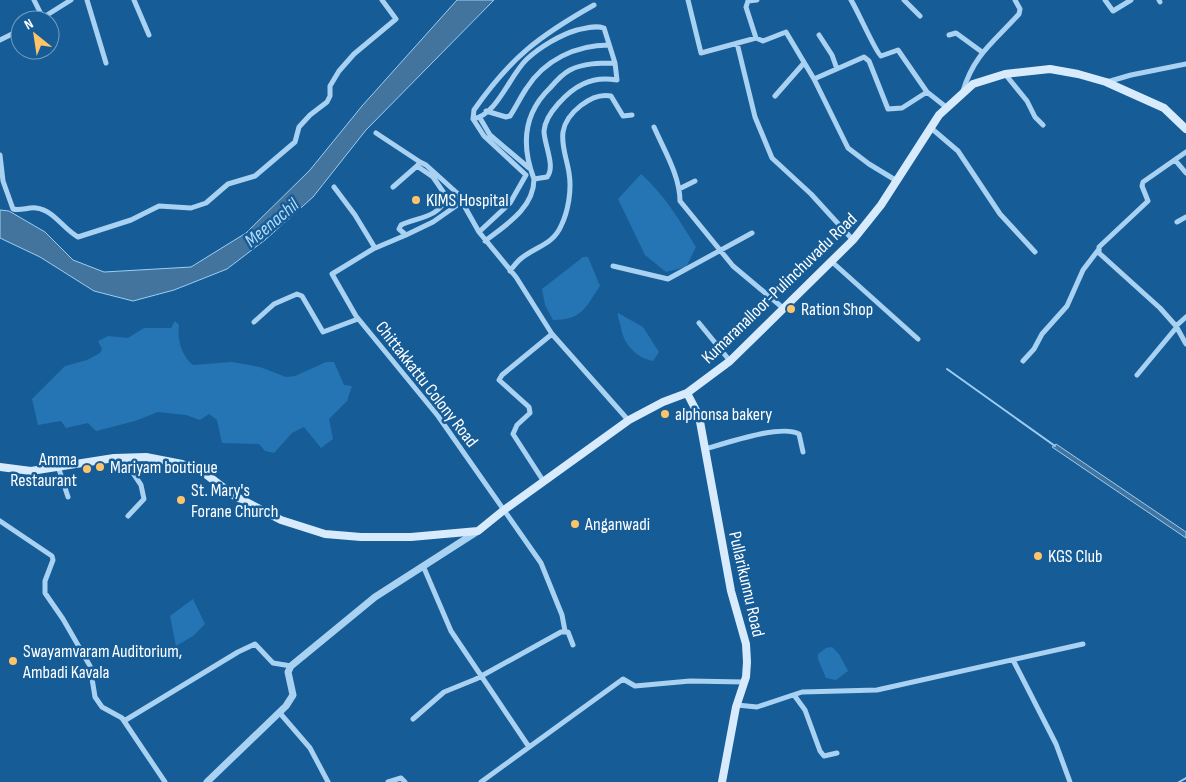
<svg xmlns="http://www.w3.org/2000/svg" width="1186" height="782" viewBox="0 0 1186 782" font-family="'Sofia Sans Condensed',sans-serif">
<style>
.green{fill:#2575b4}
.water{fill:#43749e;stroke:#9bcef4}
.lines{fill:none;stroke-linecap:round;stroke-linejoin:round}
.stream{stroke:#9bcef4;stroke-width:2}
.minor{stroke:#a9d1f2;stroke-width:5}
.tertiary{stroke:#a9d1f2;stroke-width:7}
.secondary{stroke:#d7ebfc;stroke-width:8}
.poi-dot{fill:#ffc469;stroke:#165c97;stroke-width:2}
.labels{text-anchor:middle;stroke-width:5;stroke-linejoin:round;paint-order:stroke}
.poi-label{font-size:18px;fill:#fff;stroke:#165c97;text-anchor:start}
.street-label{font-size:18px;fill:#fff;stroke:#165c97}
.water-label{font-size:19px;font-style:italic;fill:#b5dbf8;stroke:#165c97}
</style>
<rect width="100%" height="100%" fill="#165c97"/>
<path class="green" d="M641,174C664,194 680,221 696,247L686,267L666,272L645,255L618,199Z
M583,257H588L600,286C585,308 582,320 553,320L545,305L542,289Z
M618,313L643,327L659,352L653,361C636,358 623,343 621,328C621,322 617,319 618,313Z
M175,321L179,325C177,339 181,355 193,365L232,362L260,367L286,377L295,376L326,362H334L344,385L352,386L347,401L329,419L333,439L321,448L304,427L292,433L274,453L265,451L259,444L222,443L217,420L209,414L200,420L186,415L158,412L135,421L96,431L88,423L66,428L61,421L38,425L32,399L65,366L87,360L100,353L102,349L98,341L108,336L128,338L144,328H171Z
M193,599L205,624L193,636L176,646L170,616Z
M832,647L839,654L848,671L836,680L826,678L818,659V654L826,648Z"/>
<path class="water" d="M457,0H494L366,130L313,197L265,240L227,269L174,290L133,301L94,291L40,257L0,238V210L9,211L45,232L73,260L104,272L191,267L246,233L310,170L362,106Z
M1056,444L1186,532V538L1052,447Z"/>
<g class="lines">
<path class="stream" d="M947,369L1055,446
M1179,782L1186,778"/>
<path class="minor" d="M34,0L43,18
M87,0L106,63
M134,0L149,35
M688,0L701,53L756,38L763,41L786,32L814,79L848,148L869,164L897,181
M851,0C857,9 876,53 881,56L898,50L927,92L946,107
M904,0L920,16
M1105,0L1113,11L1131,0
M1159,0L1160,2
M39,20L71,0
M819,35L832,55L837,69
M949,35L956,33L982,52
M756,38L746,7L748,1L757,0
M0,40L20,30
M737,43L755,117L772,158L811,194L853,240
M1005,74L1027,101L1035,117L1043,125
M814,79L864,57L869,61L888,109L902,108L927,92
M1107,82L1131,75L1186,64
M963,91C974,54 995,41 1019,14L1020,9L1015,0
M775,96L804,63
M486,111L506,117L510,116C516,107 520,98 526,89C544,60 576,45 609,45
M480,118L490,135L529,168
M473,119L474,110C510,58 539,36 594,5
M654,127C664,150 680,176 680,201L733,266L783,308
M931,128L958,151L1000,214L1035,252
M376,133L420,162
M1186,152L1143,182L1142,186L1148,201L1099,247V253L1160,308L1176,326L1186,344
M0,155L3,181L13,209C21,211 28,207 36,208C54,210 63,229 78,237L131,220L159,206L191,208L206,203L228,184L255,176L295,142L299,127L310,115L327,102L330,96V86L339,71L354,54L396,19L382,0
M1175,160L1186,173
M417,166L420,162L426,165L457,193L479,232L516,277L552,334L629,421
M334,187L355,215L375,248
M393,187L417,166L433,177L446,196C441,218 417,217 401,225L399,229L406,235L433,222L463,201
M679,189L695,181
M1177,222L1186,217
M479,232L510,203L526,175L484,136L473,119C498,114 509,76 527,59C540,47 560,35 577,30C586,28 595,25 604,28L615,63L617,80C606,78 593,79 583,84C568,91 545,114 544,131C544,144 556,167 547,177L534,179C521,145 523,114 550,88C556,81 562,74 570,70C583,63 601,63 615,63
M406,235L373,249L332,274L356,316L438,416L541,563L562,615L565,631
M485,241C506,225 534,208 534,179
M831,261L918,339
M613,266L668,279L752,233
M510,271C514,266 518,260 523,257C538,246 553,244 561,226C568,212 572,190 569,173C567,159 561,146 563,132C566,113 592,92 611,96L623,116L632,115
M254,322L274,304L297,294L302,296L323,332L358,319
M699,323L730,361
M1176,326L1186,317
M1023,361L1034,349L1042,334L1067,306L1083,270L1099,249
M1137,375L1176,328
M705,449C726,443 781,424 799,434L803,452
M123,458L141,485L144,499L128,516
M58,466L68,497
M544,482L513,434L517,425L530,413L529,407L499,380L502,375L552,334
M0,521L52,556L53,560L45,581V593L63,619L90,666L95,697L102,707L122,718L165,782
M424,568L451,631L529,747
M1013,660L1056,744L1070,782
M794,695L805,710L820,751L824,756L837,753
M737,705L757,707L802,692L877,690L1083,644
M279,712L310,748L328,782
M413,719L444,692L476,679L561,632H568L573,645
M124,721L238,652L255,644L273,663L291,666
M388,782L401,778L405,782
M481,782L623,679L635,686L690,681L744,682"/>
<path class="tertiary" d="M207,782L286,706L293,695L288,672L291,666L375,597L478,531"/>
<path class="secondary" d="M687,393L699,416L731,591L746,644L747,662L746,677L736,707L722,782
M0,467L31,471L114,458L146,457L182,464L203,472L233,495L281,520L325,534L361,537H411L478,531L504,510L629,420L663,402L687,393L730,361L853,240L881,205L939,115L973,84L1005,74L1050,69L1078,74L1106,82L1164,108L1186,129"/>
</g>
<g class="poi-dot">
<circle cx="416" cy="200" r="5"/>
<circle cx="791" cy="309" r="5"/>
<circle cx="665" cy="414" r="5"/>
<circle cx="100" cy="467" r="5"/>
<circle cx="87" cy="469" r="5"/>
<circle cx="181" cy="500" r="5"/>
<circle cx="575" cy="524" r="5"/>
<circle cx="1038" cy="556" r="5"/>
<circle cx="13" cy="661" r="5"/>
</g>
<g class="labels">
<g class="poi-label">
<text x="426" y="206">KIMS Hospital</text>
<text x="801" y="315">Ration Shop</text>
<text x="675" y="420">alphonsa bakery</text>
<text x="77" y="465" text-anchor="end">Amma<tspan x="77" dy="21">Restaurant</tspan></text>
<text x="110" y="473">Mariyam boutique</text>
<text x="191" y="496">St. Mary's<tspan x="191" dy="21">Forane Church</tspan></text>
<text x="585" y="530">Anganwadi</text>
<text x="1048" y="562">KGS Club</text>
<text x="23" y="657">Swayamvaram Auditorium,<tspan x="23" dy="21">Ambadi Kavala</tspan></text>
</g>
<g class="street-label">
<text transform="translate(779 288) rotate(-44)" y="6">Kumaranalloor-Pulinchuvadu Road</text>
<text transform="translate(427 384) rotate(52)" y="6">Chittakkattu Colony Road</text>
<text transform="translate(747 584) rotate(77)" y="6">Pullarikunnu Road</text>
</g>
<g class="water-label">
<text transform="translate(271 222) rotate(-40)" y="7">Meenachil</text>
</g>
</g>
<g transform="translate(35 35) rotate(330)"><circle r="24" fill="#165c97" stroke="#739dc1"/>
<path d="M0-4L9 19L0 12L-9 19Z" fill="#ffc469"/>
<text y="-8" font-size="14" font-weight="bold" text-anchor="middle" fill="#ffffff">N</text>
</g>
</svg>
